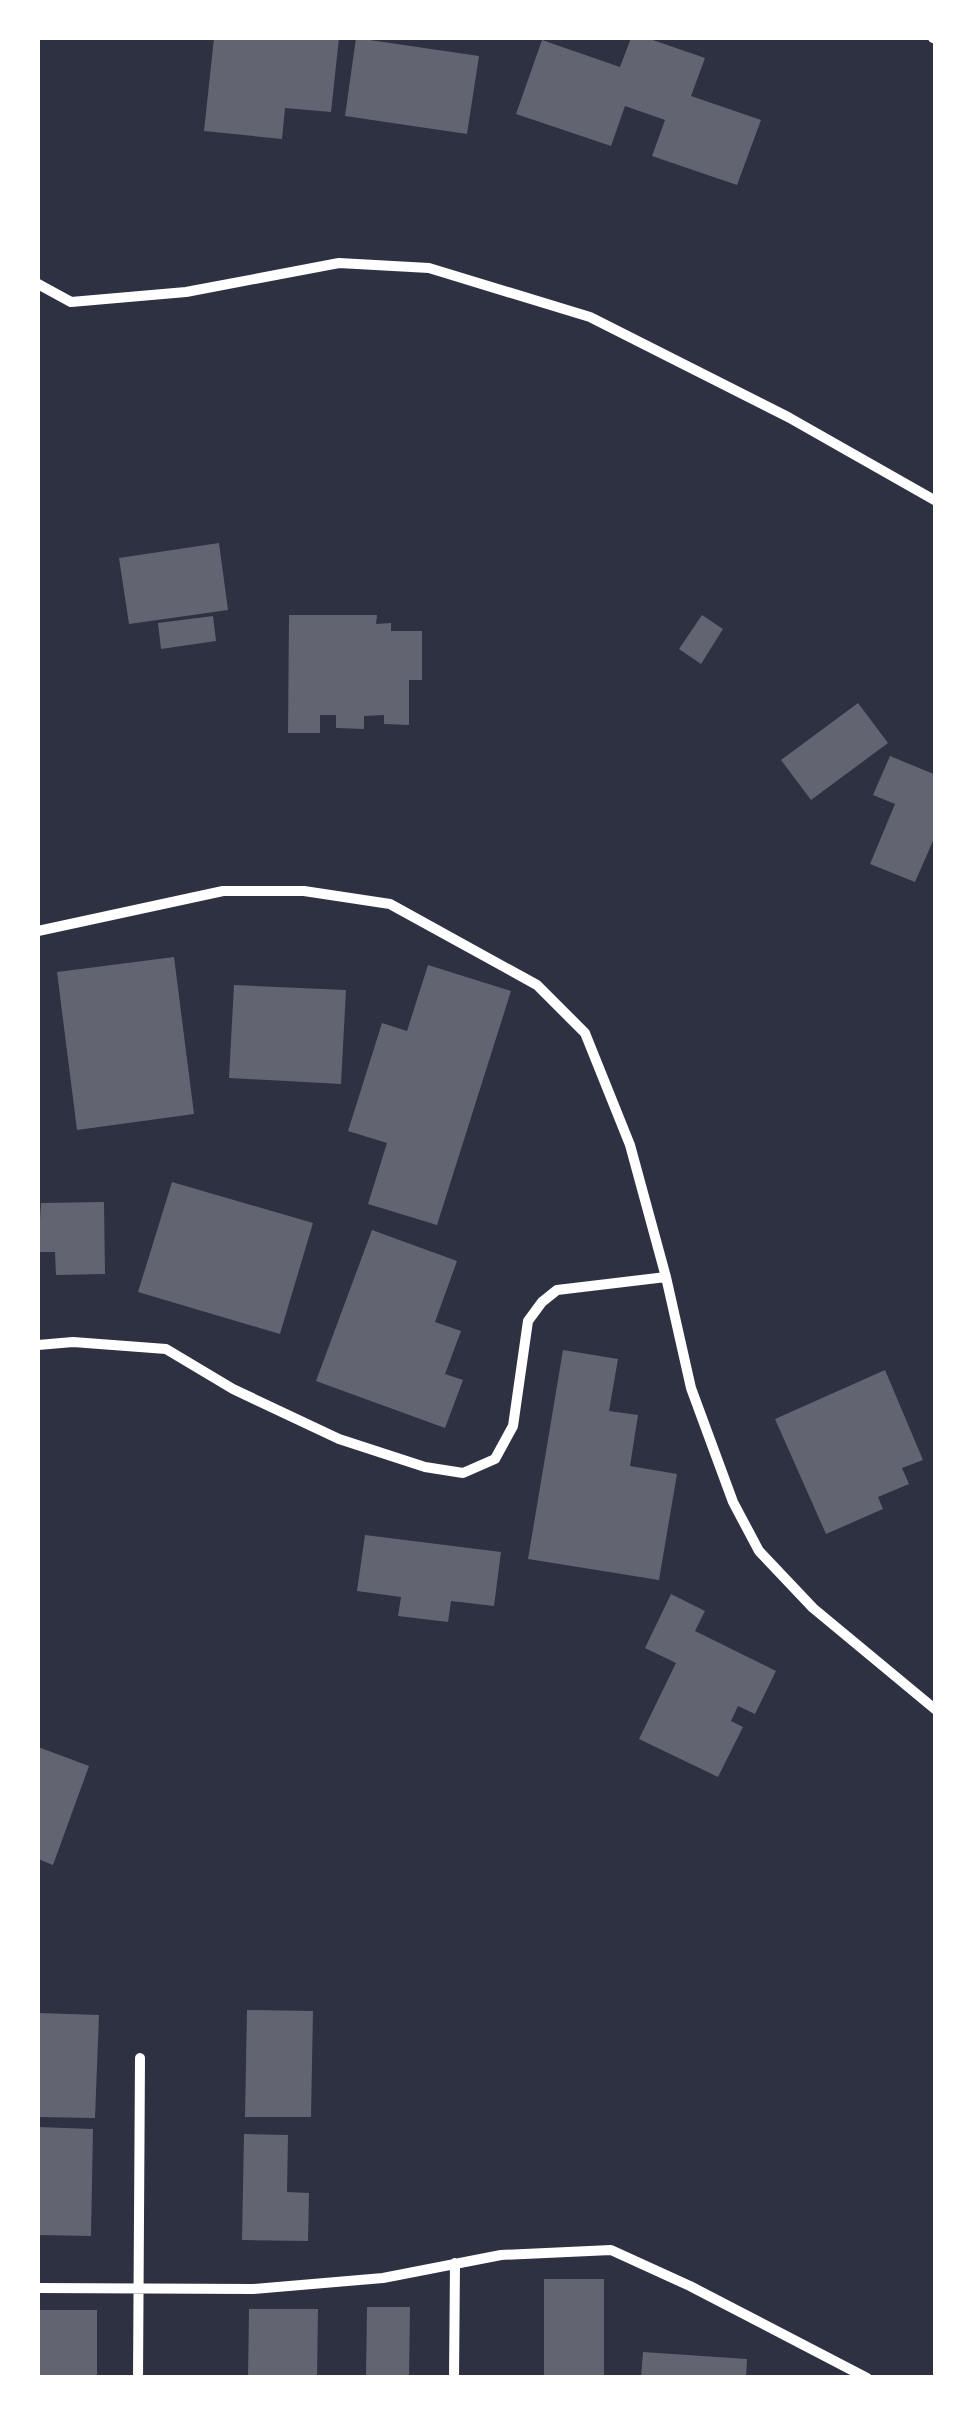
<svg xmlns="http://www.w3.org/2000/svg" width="973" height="2415" viewBox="0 0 973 2415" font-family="'Titillium Web',sans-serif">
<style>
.building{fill:#626471}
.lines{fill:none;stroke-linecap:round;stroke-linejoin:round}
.minor{stroke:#fff;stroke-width:10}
</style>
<rect width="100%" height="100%" fill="#2d3142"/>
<path class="building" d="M214,38H339L331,112L285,108L282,139L204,131Z
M356,38L479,56L467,134L345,116Z
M631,38H647L705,58L691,96L761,120L737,185L652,156L665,120L625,106L611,146L516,114L542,40L620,67Z
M219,543L228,610L129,624L119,558Z
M289,615H377L376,624L391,623V631H422V680H409V725L384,724V715L364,716V729L336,728V715H320V733H288Z
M702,615L723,629L701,664L679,649Z
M213,616L216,641L161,649L158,623Z
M858,703L888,743L811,800L781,760Z
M890,756L936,775V834L915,882L870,864L895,804L873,795Z
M174,957L194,1114L77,1130L57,972Z
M428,965L511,991L437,1225L368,1204L387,1143L348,1131L382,1023L407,1031Z
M234,985L346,990L341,1084L229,1078Z
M172,1182L313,1223L280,1334L138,1292Z
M104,1202L105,1274L56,1275L55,1252H38L41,1203Z
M372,1230L457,1261L435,1322L461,1331L445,1374L463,1380L445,1428L316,1381Z
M563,1350L618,1359L609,1411L638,1415L630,1466L677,1474L659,1580L528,1559Z
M885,1370L923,1460L902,1468L909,1484L878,1497L883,1509L826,1534L775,1419Z
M365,1535L501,1552L494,1606L451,1601L448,1622L398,1616L401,1597L357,1591Z
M671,1594L705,1611L695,1631L776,1671L755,1714L738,1706L731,1721L743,1727L718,1777L639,1739L676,1663L645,1648Z
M38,1747L89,1766L53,1865L38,1859Z
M247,2010L313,2011L311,2117H245Z
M38,2013L99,2015L95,2118L38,2117Z
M38,2127L93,2129L91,2236L38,2235Z
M244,2134L288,2135L287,2192L309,2193L308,2241L242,2240Z
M544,2279H604V2378H544Z
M367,2307H410L409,2378H366Z
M249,2309H318L317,2378H248Z
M38,2310H97V2378H38Z
M643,2352L747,2359L746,2378H641Z"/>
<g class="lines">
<path class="minor" d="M933,38L936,39
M38,284L71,302L186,292L339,263L429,268L590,317L788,417L936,501
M38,931L223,891H304L390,904L537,985L585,1033L630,1145L666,1277L691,1388L733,1502L759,1551L813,1608L936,1710
M38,1345L73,1342L166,1349L233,1389L339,1439L425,1467L463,1473L495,1459L513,1426L528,1321L542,1302L557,1290L666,1277
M38,2288L253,2289L383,2278L501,2255L611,2250L690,2286L867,2378
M138,2378L140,2058
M454,2378L455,2263"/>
</g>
<rect width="973" height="2415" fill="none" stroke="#ffffff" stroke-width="80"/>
</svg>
